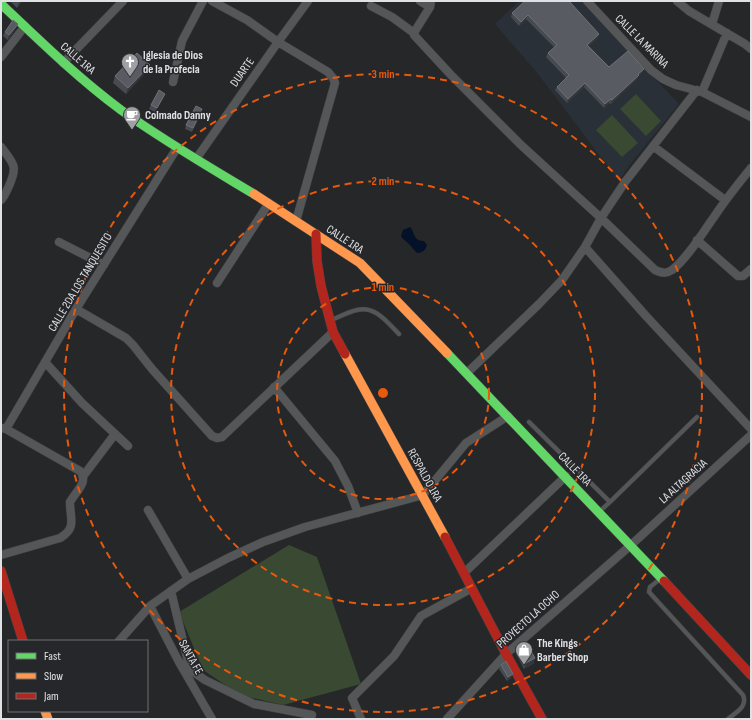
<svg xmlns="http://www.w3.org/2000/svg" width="752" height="720" viewBox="0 0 752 720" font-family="'Sofia Sans Condensed',sans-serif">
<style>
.built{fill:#2a3037}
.green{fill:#3a4931}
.water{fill:#031228}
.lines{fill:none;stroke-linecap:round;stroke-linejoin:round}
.lane-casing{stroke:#424244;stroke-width:5}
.street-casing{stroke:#424244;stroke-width:9}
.fast-casing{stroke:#424244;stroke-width:10}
.slow-casing{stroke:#424244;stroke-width:10}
.jam-casing{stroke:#424244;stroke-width:10}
.lane{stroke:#555657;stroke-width:4}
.street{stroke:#555657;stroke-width:8}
.fast{stroke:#63d668;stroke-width:9}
.slow{stroke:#ff974d;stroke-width:9}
.jam{stroke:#b3261e;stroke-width:9}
.wall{fill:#474b51}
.shaded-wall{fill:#33363a}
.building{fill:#585b61;stroke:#6d7075}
.ring{fill:none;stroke:#e8590c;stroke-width:2;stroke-dasharray:7 5}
.labels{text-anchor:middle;stroke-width:3;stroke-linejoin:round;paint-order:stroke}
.street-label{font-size:12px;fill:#e0e1e4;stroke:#25272a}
.poi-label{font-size:12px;font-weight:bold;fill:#e0e1e4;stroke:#25272a;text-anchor:start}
.centre{fill:#e8590c;stroke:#25272a;stroke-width:2}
.ring-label{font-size:12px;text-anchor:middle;font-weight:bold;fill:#e8590c;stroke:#25272a;stroke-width:3;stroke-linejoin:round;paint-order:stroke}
</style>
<rect width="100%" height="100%" fill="#262729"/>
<path class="built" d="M519,1H581L679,104L628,167L619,181L538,74L495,24Z"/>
<path class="green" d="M636,94L661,121L646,136L620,109Z
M612,115L638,143L622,157L596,130Z
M289,545L317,557L361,684L283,705L240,695L203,670L179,612Z"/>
<path class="water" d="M410,227C415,232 413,241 424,241L427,245C426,250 422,253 417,253L408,243L402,238L401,236L403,230Z"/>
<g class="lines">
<g class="lane-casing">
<path id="lane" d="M331,320C339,317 348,312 357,310C375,305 388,323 399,334
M529,422L610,502L697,417
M600,511L610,502
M660,579L650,587L649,592L743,695C748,707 736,712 728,719"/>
</g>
<g class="street-casing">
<path id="street" d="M212,1L247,20L278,42L328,72L333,78L335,83L296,221
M420,1L430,7
M431,1L430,7L415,31L414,35L451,75L521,145L601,218L655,270C662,273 666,274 672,270C687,259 703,232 714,217C725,200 738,184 751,168
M587,1L651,70L663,79L676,85L702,92L751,117
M677,1L689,11L745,44L751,49
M371,6L392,17L414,33
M712,24L719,1
M1,57L25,26
M63,63L123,1
M173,82L182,41L203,1
M702,92L727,33
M653,146L725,200
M1,147C14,164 18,166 9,186C6,192 5,196 1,200
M196,159L278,42L308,1
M697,240L738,276H743L751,269
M59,242L104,265
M585,247L646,316L751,429
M217,283L269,203
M76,309L126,338L133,345L152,369L212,436L217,438L222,437L333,332
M45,362L82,403L128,446
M467,373L539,304L562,280L585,247L601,218L625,182L697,90
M274,387L335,461L348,486L358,513
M6,429L76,309L177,148
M84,475L115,434
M148,510L188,579
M1,555L60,538C77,528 70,519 70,502C76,491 89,482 80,471L6,429L2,428
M464,573L566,476
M171,591L190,670
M150,606L179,662L212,719
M119,641L150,606L188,579L228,558L263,542L305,527L423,495L466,443L508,416
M179,662L205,680L254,704L312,715
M361,719L352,698L394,656L421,616L472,588
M447,719L506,654L631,545L751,435"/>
</g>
<g class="fast-casing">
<path id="fast" d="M1,4C40,41 78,78 121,110C164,141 209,167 254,194
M447,353L664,581"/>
</g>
<g class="slow-casing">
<path id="slow" d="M254,194L360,263L447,353
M345,354L445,537
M45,711L48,719"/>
</g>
<g class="jam-casing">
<path id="jam" d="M316,234L317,261L321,286L333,332L345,354
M445,537L506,654L542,719
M1,571L23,641
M664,581L751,675"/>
</g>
<use href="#lane" class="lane"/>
<use href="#street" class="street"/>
<use href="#fast" class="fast"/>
<use href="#slow" class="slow"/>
<use href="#jam" class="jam"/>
</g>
<path class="wall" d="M10,1H22L17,8Z
M525,1L599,34L598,38L589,46L609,67L644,69L642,72L638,76L637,79L611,104L609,103L604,108L584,87L567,103L555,90L557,87L566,78L546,57L548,53L554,47L526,19L519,26L511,17L512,13Z
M18,24L16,28L8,40L3,36L5,32Z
M150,65L147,71L126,94L113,83L115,76Z
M163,98L155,112L149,109L151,105Z
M201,113L192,132L185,129L186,125Z
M518,648L535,658L533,664L524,669L516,654Z
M501,665L511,678L507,681L499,669Z"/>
<path class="shaded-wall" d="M20,1H22L17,8Z
M528,15L526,19L519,26L521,22Z
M18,24L16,28L8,40L9,35Z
M599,34L598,38L586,49L587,45Z
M150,65L147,71L126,94L128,88Z
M644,69L642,72L638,76L637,79L611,104L612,100Z
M585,83L584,87L567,103L568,99Z
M611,99L609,103L604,108L605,104Z
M535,658L533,664L524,669L526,663Z
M513,674L511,678L507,681L508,677Z"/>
<path class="building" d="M525,1H569L599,34L587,45L609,67L628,51L644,69L638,74L639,75L612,100L611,99L605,104L585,83L568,99L557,87L569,75L548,53L557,45L528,15L521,22L512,13Z
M13,20L18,24L9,35L5,32Z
M137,53L150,65L128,88L115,76Z
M159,90L165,94L157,108L151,105Z
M196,106L202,109L193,128L186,125Z
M526,643L535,658L526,663L518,648Z
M506,661L513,674L508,677L501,665Z"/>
<g class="ring">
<circle cx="383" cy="393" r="106"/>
<circle cx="383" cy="393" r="212"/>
<circle cx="383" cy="393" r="319"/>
</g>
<defs>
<g id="church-pin" transform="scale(0.9)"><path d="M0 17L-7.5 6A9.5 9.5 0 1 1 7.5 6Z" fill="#9fa0a3" stroke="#25272a"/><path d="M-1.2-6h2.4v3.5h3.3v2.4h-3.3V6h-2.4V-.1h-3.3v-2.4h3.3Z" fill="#fff"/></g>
<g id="cafe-pin" transform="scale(0.9)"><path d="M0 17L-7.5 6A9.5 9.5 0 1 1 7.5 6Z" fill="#9fa0a3" stroke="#25272a"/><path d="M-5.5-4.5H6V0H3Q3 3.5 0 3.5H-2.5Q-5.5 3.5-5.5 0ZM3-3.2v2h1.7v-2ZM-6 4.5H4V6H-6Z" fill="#fff"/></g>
<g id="shop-pin" transform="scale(0.9)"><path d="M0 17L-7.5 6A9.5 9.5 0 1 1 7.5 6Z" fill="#9fa0a3" stroke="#25272a"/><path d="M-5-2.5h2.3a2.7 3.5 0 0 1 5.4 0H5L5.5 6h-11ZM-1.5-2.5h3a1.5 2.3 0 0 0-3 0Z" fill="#fff"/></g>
</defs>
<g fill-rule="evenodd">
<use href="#church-pin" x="130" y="62"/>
<use href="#cafe-pin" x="132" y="115"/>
<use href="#shop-pin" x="524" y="650"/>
</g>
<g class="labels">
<g class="street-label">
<text transform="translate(642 41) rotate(45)" y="4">CALLE LA MARINA</text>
<text transform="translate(78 58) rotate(41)" y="4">CALLE 1RA</text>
<text transform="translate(242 72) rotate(-55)" y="4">DUARTE</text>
<text transform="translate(345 239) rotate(33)" y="4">CALLE 1RA</text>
<text transform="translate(80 282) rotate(-59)" y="4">CALLE 2DA LOS TANQUESITO</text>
<text transform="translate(575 469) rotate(46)" y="4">CALLE 1RA</text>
<text transform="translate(425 475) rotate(61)" y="4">RESPALDO 1RA</text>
<text transform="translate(683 481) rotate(-42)" y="4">LA ALTAGRACIA</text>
<text transform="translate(528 619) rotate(-42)" y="4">PROYECTO LA OCHO</text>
<text transform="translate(191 657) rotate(61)" y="4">SANTA FE</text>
</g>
<g class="poi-label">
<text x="143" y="59">Iglesia de Dios<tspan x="143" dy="14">de la Profecia</tspan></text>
<text x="145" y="119">Colmado Danny</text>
<text x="537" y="647">The Kings<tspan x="537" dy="14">Barber Shop</tspan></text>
</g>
</g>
<circle cx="383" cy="393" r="6" class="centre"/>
<g class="ring-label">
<text x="383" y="78">3 min</text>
<text x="383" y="185">2 min</text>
<text x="383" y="291">1 min</text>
</g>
<rect width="752" height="720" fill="none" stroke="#e0e1e4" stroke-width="4"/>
<rect x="8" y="640" width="140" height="72" fill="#25272a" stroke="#707174"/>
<rect x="16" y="653" width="20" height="6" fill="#63d668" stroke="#707174"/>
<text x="44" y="660" font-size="12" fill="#e0e1e4">Fast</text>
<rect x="16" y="673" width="20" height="6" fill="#ff974d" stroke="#707174"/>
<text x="44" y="680" font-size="12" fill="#e0e1e4">Slow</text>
<rect x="16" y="693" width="20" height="6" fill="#b3261e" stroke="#707174"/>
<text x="44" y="700" font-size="12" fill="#e0e1e4">Jam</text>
</svg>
